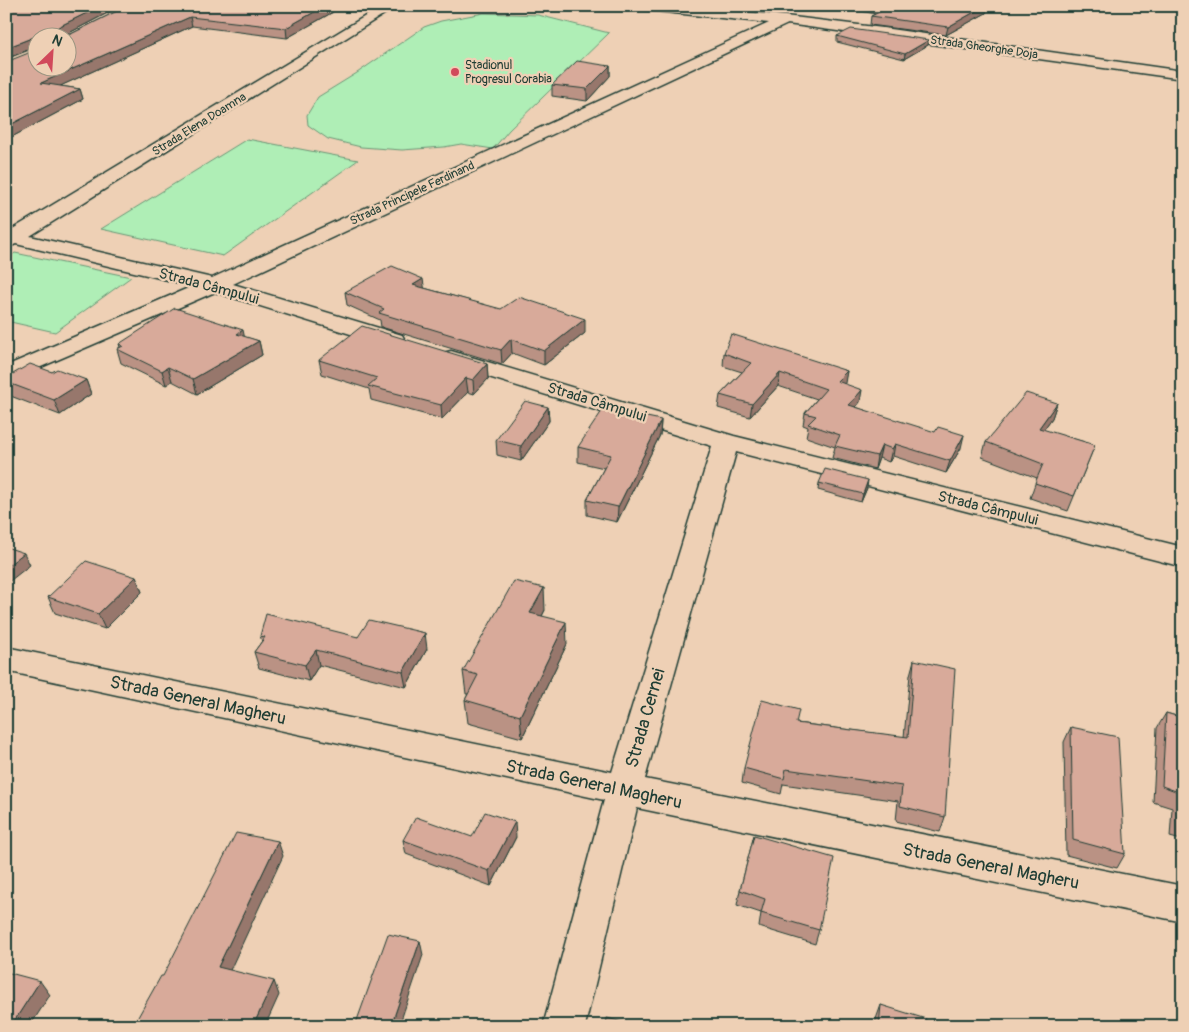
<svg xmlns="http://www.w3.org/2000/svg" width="1189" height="1032" viewBox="0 0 1189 1032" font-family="Pangolin,sans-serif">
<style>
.green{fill:#afeeb6;stroke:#679675}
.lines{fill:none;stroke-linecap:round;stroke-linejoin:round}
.street-casing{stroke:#1f3d34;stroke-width:3}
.secondary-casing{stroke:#1f3d34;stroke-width:3}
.street{fill:#eed0b5;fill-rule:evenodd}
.secondary{fill:#eed0b5;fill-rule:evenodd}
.wall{fill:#ba9284;stroke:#1f3d34}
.shaded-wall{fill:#97776c;stroke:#1f3d34}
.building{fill:#d8aa9a;stroke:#1f3d34;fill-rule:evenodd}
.poi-dot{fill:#d1495b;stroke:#eed0b5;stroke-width:2}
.labels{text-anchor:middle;stroke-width:4.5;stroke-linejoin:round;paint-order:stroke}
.far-street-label{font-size:12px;fill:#1f3d34;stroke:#eed0b5}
.far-poi-label{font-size:12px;fill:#1f3d34;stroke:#eed0b5;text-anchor:start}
.street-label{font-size:15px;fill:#1f3d34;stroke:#eed0b5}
.near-street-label{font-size:18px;fill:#1f3d34;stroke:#eed0b5}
</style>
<rect width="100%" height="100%" fill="#eed0b5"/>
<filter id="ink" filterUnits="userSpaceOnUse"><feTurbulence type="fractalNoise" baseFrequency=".02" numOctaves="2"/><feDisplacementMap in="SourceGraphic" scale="10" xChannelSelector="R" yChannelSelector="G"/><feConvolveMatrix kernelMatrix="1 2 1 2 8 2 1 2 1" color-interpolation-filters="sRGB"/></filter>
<g filter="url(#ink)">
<path class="green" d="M484,13L538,15L609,33L509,130L493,149L461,144L444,147L402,150L361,147L328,139L308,125L307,115L318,97L357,73L424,27L441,21Z
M247,139L358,160L223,256L101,229Z
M15,253L131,277L55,332L6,321V259Z"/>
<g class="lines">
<g class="street-casing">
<path id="street" d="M382,6H397L30,236L212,278L769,23L645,10L639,6H686L785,16L792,20L790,23L233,284L402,335L405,340L402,345L394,347L386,345L215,292L6,382V366L193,286L16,244L6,248V233Z
M451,351L734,436L1183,547V567L736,452L645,779L1183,886V922L637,808L585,1026H543L604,800L6,671V647L612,772L712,446L443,363L440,358L443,353Z"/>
</g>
<g class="secondary-casing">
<path id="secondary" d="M785,16L883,28L1183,71V79L780,23L778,20L780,17Z"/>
</g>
<use href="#street" class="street"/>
<use href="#secondary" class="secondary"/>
</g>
<path class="wall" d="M6,6H121L65,35L71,34L127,6H332L333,12L287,38L192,26L60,86L80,89L83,99L6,140L37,47L6,59Z
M840,6H987L986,13L946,35L870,25L871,16L876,14L840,7Z
M837,36L928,45L904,59L837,42Z
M610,66V76L587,101L552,96V85Z
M424,288L585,333L544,365L512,353L502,364L381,327L380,320L347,305L345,292Z
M245,337L259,341L262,355L197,394L172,381L166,385L121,363L117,349L120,347L119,344Z
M724,353L847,371L844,384L860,402L856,407L961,448L946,473L893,456L889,462L879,458L875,469L832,458L835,447L806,437L808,427L803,425L805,413L817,399L778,386L750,417L718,408L720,395L742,372L723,366Z
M319,360L487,364L488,379L474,394L468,392L442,419L371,400L369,389L322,374Z
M52,372L86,380L91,394L60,415L8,395L6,390V378Z
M1057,403L1052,418L1043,430L1095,445L1068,511L1030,498L1037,478L982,457L986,442Z
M548,407L549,421L521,461L497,455L496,440Z
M661,421L660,435L617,522L587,515V500L604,468L578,462V447Z
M819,483L867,488L861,502L818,490Z
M136,577L142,592L105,629L55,613L48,597Z
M545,610L542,616L567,644L522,738L468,723L465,700L468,694H466L463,671Z
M260,636L358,637L427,649L406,687L319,665L309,681L259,668L254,652L262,641Z
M914,660L945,817L940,832L896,821L898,801L783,784L781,794L742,783L744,768L797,723L904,737L910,675Z
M1166,713L1183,718V857H1181V840L1170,837L1172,808L1153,802L1157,728Z
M1071,727L1125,854L1117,868L1066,855L1064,742Z
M754,835L819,930L815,944L759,927L761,913L737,905L740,890Z
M516,837L491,886L406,854L403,840Z
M881,1005L926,1026H875L876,1019Z"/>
<path class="shaded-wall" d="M101,6H121L65,35V38L61,36L58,27Z
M325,6H332L333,12L287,38L286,28Z
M985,6H987L986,13L946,35L948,27Z
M190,17L192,26L45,93L41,83Z
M34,37L37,46L6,59V48Z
M929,40L928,45L904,59L905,54Z
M610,66V76L587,101V89Z
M80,89L83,99L6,140V127Z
M423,279L425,292L413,285Z
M585,319V333L544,365V351Z
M243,330L246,344L237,334Z
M511,339L512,353L502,364L501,350Z
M259,341L262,355L197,394L193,379Z
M487,364L488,379L474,394L473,380Z
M168,367L172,381L166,385L162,371Z
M847,371L845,383L835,394L837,381Z
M780,373L778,386L750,417L752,404Z
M466,378L468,392L442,419L441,405Z
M86,380L91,394L60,415L54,400Z
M862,390L860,402L847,418L849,405Z
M1057,403L1052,418L1034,443L1039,428Z
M548,407L549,421L521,461V446Z
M661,420L660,435L617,522L618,507Z
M964,435L961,448L946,473L950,461Z
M895,444L893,456L889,462L892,449Z
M882,445L879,458L875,469L877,456Z
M868,480L867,488L861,502L863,494Z
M24,553L30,565L6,584V567Z
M136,577L142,592L105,629L98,614Z
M544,588L545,610L532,636L530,613Z
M566,622L567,644L522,738L520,716Z
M425,633L427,649L406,687L403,672Z
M316,650L319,665L309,681L305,665Z
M515,822L516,837L491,886L489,871Z
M278,841L283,856L225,981L218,967Z
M420,941L423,955L399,1026H391Z
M40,981L50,995L30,1026H11Z
M274,981L279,995L265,1026H253Z"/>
<path class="building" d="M6,6H101L58,27L59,31H63L64,35L71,34L127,6H325L286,28L190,17L41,83L80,89L6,127V62L36,50L37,39L34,37L6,48ZM38,38H68V68H38Z
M882,6H985L948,27L871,16L888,8Z
M851,29L929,40L905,54L837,36Z
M577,61L610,66L587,89L552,85Z
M392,266L423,279L413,285L501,309L519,297L585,319L544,351L511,339L501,350L379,313L384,309L345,292Z
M175,308L243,330L237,334L259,341L193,379L168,367L162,371L117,349L123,346L119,344Z
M362,326L487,364L473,380L466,378L441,405L368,386L377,378L319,360Z
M731,334L847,371L837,381L862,390L849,405L935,432L938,427L964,435L950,461L895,444L892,449L882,445L877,456L835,446L840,435L808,424L816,416L805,413L826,389L780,373L752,404L720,395L751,363L724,353Z
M30,364L52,372L57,369L86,380L54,400L6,382V378Z
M1026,393L1057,403L1039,428L1095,445L1074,496L1035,483L1043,464L986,442Z
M525,401L548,407L521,446L496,440Z
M604,408L661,420L618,507L587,500L611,455L578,447Z
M825,469L868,480L863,494L819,483Z
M6,547L24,553L6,567Z
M86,561L136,577L98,614L48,597Z
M514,581L544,588L530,613L566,622L520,716L465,700L478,675L463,671Z
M266,614L358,637L369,620L425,633L403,672L316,650L305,665L254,652L265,637L260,636Z
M914,660L955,669L945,817L900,806L902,786L786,769L784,779L744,768L762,700L799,710L796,723L908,737Z
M1166,713L1183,718V823L1180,822L1181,793L1162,786Z
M1071,727L1118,737L1125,854L1073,840Z
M485,812L515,822L489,871L403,840L416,817L472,837Z
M236,833L278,841L218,967L274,981L253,1026H133L161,976H163Z
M754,835L834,858L819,930L761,913L765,899L740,890Z
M388,934L420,941L391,1026H355Z
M6,972L40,981L11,1026H6Z
M881,1005L926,1019V1026H879Z
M607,1018L638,1026H606Z"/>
</g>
<circle class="poi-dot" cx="455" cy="72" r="5"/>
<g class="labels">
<g class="far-street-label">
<text transform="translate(984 47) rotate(8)" y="4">Strada Gheorghe Doja</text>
<text transform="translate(199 124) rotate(-32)" y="4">Strada Elena Doamna</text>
<text transform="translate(412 193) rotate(-25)" y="4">Strada Principele Ferdinand</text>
</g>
<g class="far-poi-label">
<text x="465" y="69">Stadionul<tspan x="465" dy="14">Progresul Corabia</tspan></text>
</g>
<g class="street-label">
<text transform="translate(209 286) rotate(15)" y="5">Strada Câmpului</text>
<text transform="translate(597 402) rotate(17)" y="5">Strada Câmpului</text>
<text transform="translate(988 508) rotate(14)" y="5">Strada Câmpului</text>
</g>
<g class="near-street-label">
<text transform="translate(198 700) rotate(12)" y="6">Strada General Magheru</text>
<text transform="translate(645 718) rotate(-74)" y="6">Strada Cernei</text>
<text transform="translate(594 784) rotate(12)" y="6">Strada General Magheru</text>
<text transform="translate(991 866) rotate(11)" y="6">Strada General Magheru</text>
</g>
</g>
<rect width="1189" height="1032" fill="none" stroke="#eed0b5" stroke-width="25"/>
<rect x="12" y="12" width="1164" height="1007" fill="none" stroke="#1f3d34" stroke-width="2" filter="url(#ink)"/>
<g transform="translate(52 52) rotate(25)"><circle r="24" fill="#eed0b5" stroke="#9b9581"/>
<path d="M0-4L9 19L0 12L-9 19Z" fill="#d1495b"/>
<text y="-8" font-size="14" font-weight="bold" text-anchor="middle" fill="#1f3d34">N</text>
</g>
</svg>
